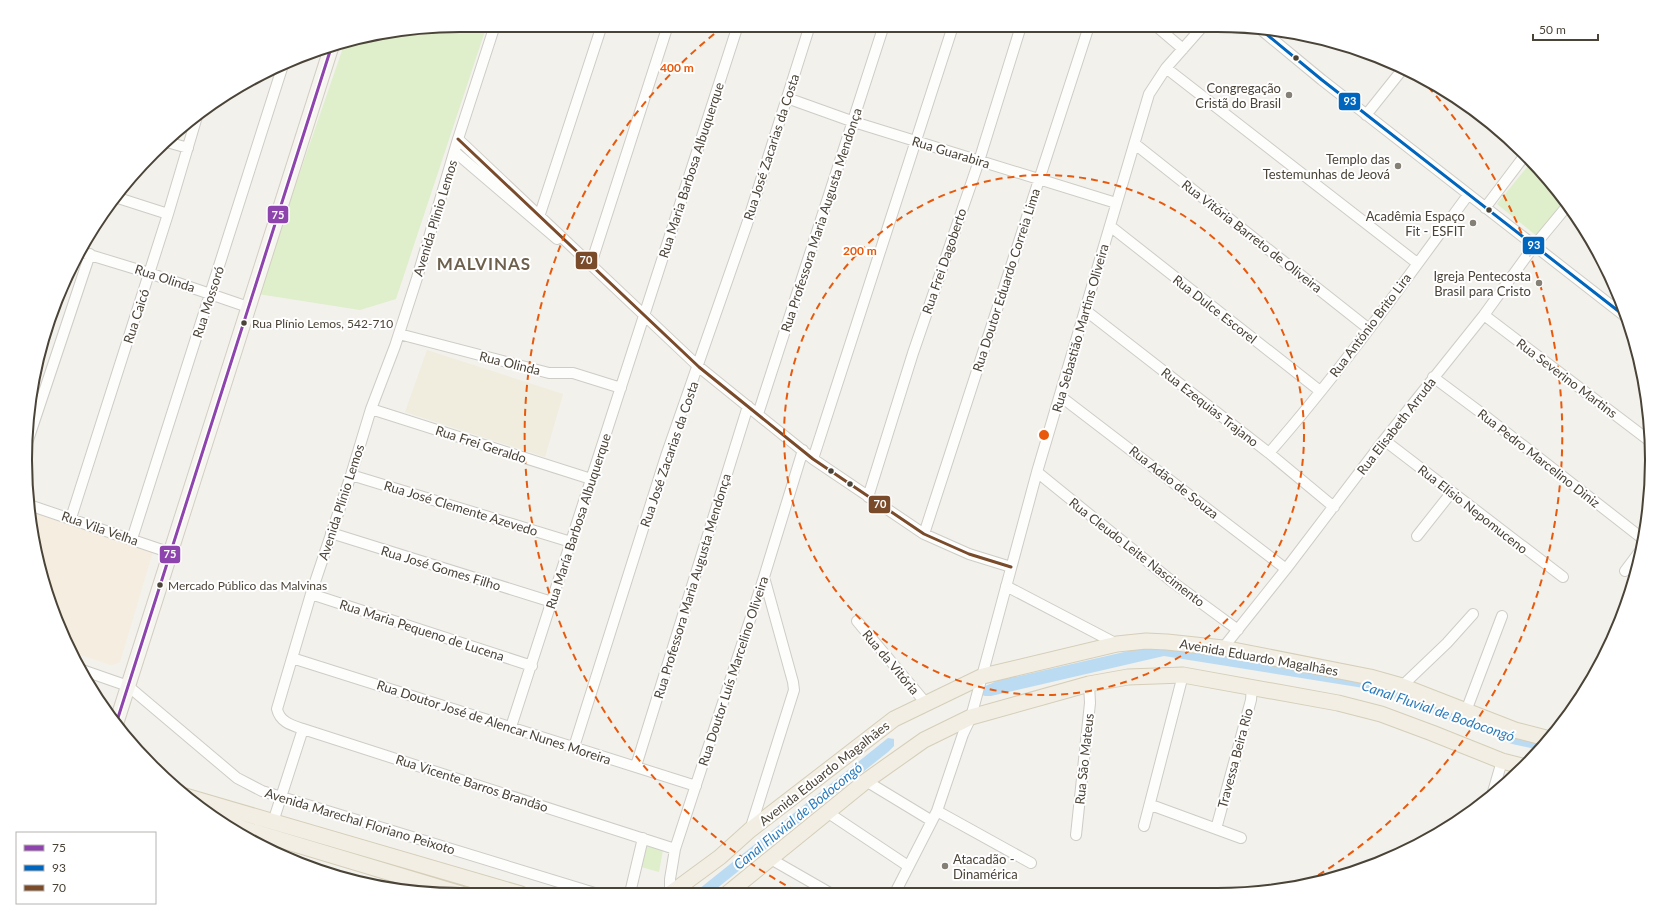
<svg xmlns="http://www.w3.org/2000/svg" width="1677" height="920" viewBox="0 0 1677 920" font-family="Lato,sans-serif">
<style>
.commercial{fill:#f5eddf}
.education{fill:#f0ecde}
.green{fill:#dfeecb}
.water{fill:#bbdbf2}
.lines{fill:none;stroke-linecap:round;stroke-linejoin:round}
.street-casing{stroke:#ceccc6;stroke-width:12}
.secondary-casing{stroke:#d2cec3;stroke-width:16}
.primary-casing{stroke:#d5ceb8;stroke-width:17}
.street{stroke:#fdfdfc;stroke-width:10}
.secondary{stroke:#f7f5f0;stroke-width:14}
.primary{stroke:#f2eee4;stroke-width:15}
.bus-1-casing{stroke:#fff;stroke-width:6}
.bus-2-casing{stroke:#fff;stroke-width:6}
.bus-3-casing{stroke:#fff;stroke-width:6}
.bus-1{stroke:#8e44ad;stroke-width:3}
.bus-2{stroke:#0065bd;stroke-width:3}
.bus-3{stroke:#7a4b2a;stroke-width:3}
.ring{fill:none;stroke:#e8590c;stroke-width:2;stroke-dasharray:7 5}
.bus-dot{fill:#4a4337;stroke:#fff;stroke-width:1.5}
.poi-dot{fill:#858076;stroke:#fff;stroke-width:1.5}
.labels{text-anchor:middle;stroke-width:4;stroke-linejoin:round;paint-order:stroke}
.bus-label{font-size:12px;fill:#4a4337;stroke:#fff;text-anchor:start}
.poi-label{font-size:13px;fill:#4a4337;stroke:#fff;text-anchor:end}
.street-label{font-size:13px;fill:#4a4337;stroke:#fff}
.water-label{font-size:14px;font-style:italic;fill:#297bbc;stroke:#fff}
.district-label{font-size:17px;font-weight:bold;letter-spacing:1px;fill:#6d614d;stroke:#fff}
.rim{fill:none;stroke:#4a4337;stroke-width:2}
.centre{fill:#e8590c;stroke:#fff;stroke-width:2}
.ring-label{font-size:12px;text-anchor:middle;font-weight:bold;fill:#e8590c;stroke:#fff;stroke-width:4;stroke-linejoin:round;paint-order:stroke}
.line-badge{stroke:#fff;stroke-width:1.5}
.badge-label{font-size:11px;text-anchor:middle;font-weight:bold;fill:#fff}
</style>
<rect width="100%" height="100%" fill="#f2f1ec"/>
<path class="commercial" d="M28,503L153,551L120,662L116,664L111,665L72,652L58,627L40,572Z"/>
<path class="education" d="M427,350L563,394L545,457L405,412Z"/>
<path class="green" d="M460,25H487L396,299L360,310L258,294L345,42L375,33Z
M1531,162L1566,202L1538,237L1497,204Z
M647,846L663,850L659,872L641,867Z"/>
<path class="water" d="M1159,644L1370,680L1547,742L1540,750L1512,744L1370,689L1164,656L991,696H985L979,694L983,687L997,681Z
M888,738L894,739V746L888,752L711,893H694Z"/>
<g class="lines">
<g class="street-casing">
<path id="street" d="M495,25L458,139L417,278L395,346L371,409L351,475L311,594L277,709C280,722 291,725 303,729L675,849
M1156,26L1183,49
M1259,28L1322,80L1626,317
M1166,68L1417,263
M787,98L854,122L1116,203
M1366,115L1402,70
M458,139L699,367L813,459L924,534L969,554L1011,567
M167,142L188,148
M1135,144L1369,329
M455,152L557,239
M115,197L168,214
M1485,208L1525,155
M540,214L602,25
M1110,226L1320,391
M80,252L149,273L248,307
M591,264L668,25
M1085,310L1269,453L1334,507
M1484,315L1651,442
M399,334L549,373H573L621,388
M1433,377L1484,415L1643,539
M1060,396L1286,569
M371,409L591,479
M758,414L884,25
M1384,440L1563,577
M26,446L90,254
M1269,453C1341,371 1404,282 1468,195
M813,459L953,26
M1037,472L1174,583L1238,630
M351,475L571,542
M868,497L913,353L979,161L1021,26
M29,505L171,553
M71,518L168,214L198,113
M331,533L552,602
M924,534L1089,26
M1417,536L1451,493
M132,539L283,65
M1625,571L1640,551
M1006,586L1117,644
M311,594L532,666
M857,621L925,702
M1223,648L1286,569L1384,440L1484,315L1534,246L1568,205
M292,658L696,786
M82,670L128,686L237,778L262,791L598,894
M1402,686L1447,643L1473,614
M1466,711L1502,616
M511,727L738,25
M574,747L666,456L747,224L810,25
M636,766L748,406
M866,781L932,821
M1493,792L1502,761
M1151,805L1241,838
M937,811L1031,863
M827,812L908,866
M273,822L303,729
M1144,826L1183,675
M1216,829L1251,700L1252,686
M750,830L794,690L793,682L764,577
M1076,835L1090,703L1089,684
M769,858L830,893
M630,893L643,838
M670,893V879L675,849L764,577L803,450
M895,893L937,811L963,734L971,717L1037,472L1149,94L1166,68L1203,26"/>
</g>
<g class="secondary-casing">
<path id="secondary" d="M116,724L332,45"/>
</g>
<g class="primary-casing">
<path id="primary" d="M185,796L521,894
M221,822L461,894
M671,893L720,857L750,830L894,719L983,676L1117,644L1146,641L1167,642L1223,648L1370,677L1402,686L1515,730L1550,739
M728,893L866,781L924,740L971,717L1089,684L1128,677L1183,675L1338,703L1381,714L1432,733L1502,761L1522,766"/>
</g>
<use href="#street" class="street"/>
<use href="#secondary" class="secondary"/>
<use href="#primary" class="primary"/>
<g class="bus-1-casing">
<path id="bus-1" d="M116,724L332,45"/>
</g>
<g class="bus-2-casing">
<path id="bus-2" d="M1259,28L1322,80L1626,317"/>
</g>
<g class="bus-3-casing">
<path id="bus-3" d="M458,139L699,367L813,459L924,534L969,554L1011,567"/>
</g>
<use href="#bus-1" class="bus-1"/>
<use href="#bus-2" class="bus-2"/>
<use href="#bus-3" class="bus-3"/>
</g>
<g class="ring">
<circle cx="1044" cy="435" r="260"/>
<path d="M796 891A519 519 0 0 1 724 26M1420 78A519 519 0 0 1 1307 882"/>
</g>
<g class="bus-dot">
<circle cx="1296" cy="58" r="3.5"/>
<circle cx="1489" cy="210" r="3.5"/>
<circle cx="244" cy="323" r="3.5"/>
<circle cx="831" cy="471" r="3.5"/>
<circle cx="850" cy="484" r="3.5"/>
<circle cx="160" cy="585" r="3.5"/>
</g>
<g class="poi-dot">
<circle cx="1289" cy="95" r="4"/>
<circle cx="1398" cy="166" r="4"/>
<circle cx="1473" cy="223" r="4"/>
<circle cx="1539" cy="283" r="4"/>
<circle cx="945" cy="866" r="4"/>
</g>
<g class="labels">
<g class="bus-label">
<text x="252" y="328">Rua Plínio Lemos, 542-710</text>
<text x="168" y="590">Mercado Público das Malvinas</text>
</g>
<g class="poi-label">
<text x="1281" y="93">Congregação<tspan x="1281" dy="15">Cristã do Brasil</tspan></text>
<text x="1390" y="164">Templo das<tspan x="1390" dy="15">Testemunhas de Jeová</tspan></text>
<text x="1465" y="221">Acadêmia Espaço<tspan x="1465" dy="15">Fit - ESFIT</tspan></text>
<text x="1531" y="281">Igreja Pentecosta<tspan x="1531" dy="15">Brasil para Cristo</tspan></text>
<text x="953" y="864" text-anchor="start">Atacadão -<tspan x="953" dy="15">Dinamérica</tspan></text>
</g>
<g class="street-label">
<text transform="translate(771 147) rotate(-72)" y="5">Rua José Zacarias da Costa</text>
<text transform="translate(951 152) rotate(17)" y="5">Rua Guarabira</text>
<text transform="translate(691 170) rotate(-72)" y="5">Rua Maria Barbosa Albuquerque</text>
<text transform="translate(435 218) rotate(-73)" y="5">Avenida Plinio Lemos</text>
<text transform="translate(821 220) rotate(-72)" y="5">Rua Professora Maria Augusta Mendonça</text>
<text transform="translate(1252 236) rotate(38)" y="5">Rua Vitória Barreto de Oliveira</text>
<text transform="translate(944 261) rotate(-71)" y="5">Rua Frei Dagoberto</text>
<text transform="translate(165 278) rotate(18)" y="5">Rua Olinda</text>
<text transform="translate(1006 280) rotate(-72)" y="5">Rua Doutor Eduardo Correia Lima</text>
<text transform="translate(208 302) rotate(-72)" y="5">Rua Mossoró</text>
<text transform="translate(1215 309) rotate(38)" y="5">Rua Dulce Escorel</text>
<text transform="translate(136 316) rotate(-72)" y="5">Rua Caicó</text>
<text transform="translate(1370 325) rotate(-53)" y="5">Rua António Brito Lira</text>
<text transform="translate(1080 328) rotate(-74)" y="5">Rua Sebastião Martins Oliveira</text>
<text transform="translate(510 363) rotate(14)" y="5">Rua Olinda</text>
<text transform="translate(1567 378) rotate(37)" y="5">Rua Severino Martins</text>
<text transform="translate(1210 407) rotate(38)" y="5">Rua Ezequias Trajano</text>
<text transform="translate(1396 426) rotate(-52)" y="5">Rua Elisabeth Arruda</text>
<text transform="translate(481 444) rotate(18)" y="5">Rua Frei Geraldo</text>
<text transform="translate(669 454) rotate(-71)" y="5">Rua José Zacarias da Costa</text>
<text transform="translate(1539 458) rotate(38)" y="5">Rua Pedro Marcelino Diniz</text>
<text transform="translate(1174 482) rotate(38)" y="5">Rua Adão de Souza</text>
<text transform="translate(341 502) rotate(-72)" y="5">Avenida Plínio Lemos</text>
<text transform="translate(461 508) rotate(17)" y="5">Rua José Clemente Azevedo</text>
<text transform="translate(1473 509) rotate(38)" y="5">Rua Elísio Nepomuceno</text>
<text transform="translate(578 521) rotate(-72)" y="5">Rua María Barbosa Albuquerque</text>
<text transform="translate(100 528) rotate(19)" y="5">Rua Vila Velha</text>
<text transform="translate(1137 552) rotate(38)" y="5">Rua Cleudo Leite Nascimento</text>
<text transform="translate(441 568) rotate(17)" y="5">Rua José Gomes Filho</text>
<text transform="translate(692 586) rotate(-73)" y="5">Rua Professora Maria Augusta Mendonça</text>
<text transform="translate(422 630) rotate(18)" y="5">Rua Maria Pequeno de Lucena</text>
<text transform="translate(1259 657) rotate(10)" y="5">Avenida Eduardo Magalhães</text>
<text transform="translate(891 662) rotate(50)" y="5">Rua da Vitória</text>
<text transform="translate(733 671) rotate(-72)" y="5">Rua Doutor Luís Marcelino Oliveira</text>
<text transform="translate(494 722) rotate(18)" y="5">Rua Doutor José de Alencar Nunes Moreira</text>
<text transform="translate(1235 758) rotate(-75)" y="5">Travessa Beira Rio</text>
<text transform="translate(1084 759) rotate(-84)" y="5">Rua São Mateus</text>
<text transform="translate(824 773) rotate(-38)" y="5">Avenida Eduardo Magalhães</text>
<text transform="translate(472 783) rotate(18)" y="5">Rua Vicente Barros Brandão</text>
<text transform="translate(360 821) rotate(17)" y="5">Avenida Marechal Floriano Peixoto</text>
</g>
<g class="water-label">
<text transform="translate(1438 711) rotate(19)" y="5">Canal Fluvial de Bodocongó</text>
<text transform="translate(798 816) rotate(-39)" y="5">Canal Fluvial de Bodocongó</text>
</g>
<g class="district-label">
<text x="484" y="270">MALVINAS</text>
</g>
</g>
<path d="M0 0H1677V920H0ZM460 32H1217A428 428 0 0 1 1645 460V460A428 428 0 0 1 1217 888H460A428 428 0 0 1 32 460V460A428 428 0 0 1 460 32Z" fill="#fff" fill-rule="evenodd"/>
<path class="rim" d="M460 32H1217A428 428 0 0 1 1645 460V460A428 428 0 0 1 1217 888H460A428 428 0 0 1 32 460V460A428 428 0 0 1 460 32Z"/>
<circle cx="1044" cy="435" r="6" class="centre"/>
<g class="ring-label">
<text x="677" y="72">400 m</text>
<text x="860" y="255">200 m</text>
</g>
<g class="line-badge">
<rect x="1338" y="92" width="23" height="19" rx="4" fill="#0065bd"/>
<rect x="267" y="205" width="22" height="19" rx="4" fill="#8e44ad"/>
<rect x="1522" y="236" width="23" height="19" rx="4" fill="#0065bd"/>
<rect x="575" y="251" width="23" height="19" rx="4" fill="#7a4b2a"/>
<rect x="868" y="495" width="23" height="19" rx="4" fill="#7a4b2a"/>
<rect x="159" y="545" width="22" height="19" rx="4" fill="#8e44ad"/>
</g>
<g class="badge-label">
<text x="1350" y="105">93</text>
<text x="278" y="219">75</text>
<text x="1534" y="249">93</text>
<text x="586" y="264">70</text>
<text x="880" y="508">70</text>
<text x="170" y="558">75</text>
</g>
<rect x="16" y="832" width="140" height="72" fill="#ffffff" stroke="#b7b4af"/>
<rect x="24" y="845" width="20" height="6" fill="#8e44ad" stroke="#b7b4af"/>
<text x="52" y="852" font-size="12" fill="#4a4337">75</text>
<rect x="24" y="865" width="20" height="6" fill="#0065bd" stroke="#b7b4af"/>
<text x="52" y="872" font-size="12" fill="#4a4337">93</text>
<rect x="24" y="885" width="20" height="6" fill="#7a4b2a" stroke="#b7b4af"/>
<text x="52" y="892" font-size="12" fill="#4a4337">70</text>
<path d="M1533 34v6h65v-6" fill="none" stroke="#4a4337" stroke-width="2"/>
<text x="1539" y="34" font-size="12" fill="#4a4337" stroke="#ffffff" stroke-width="3" paint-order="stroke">50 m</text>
</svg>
